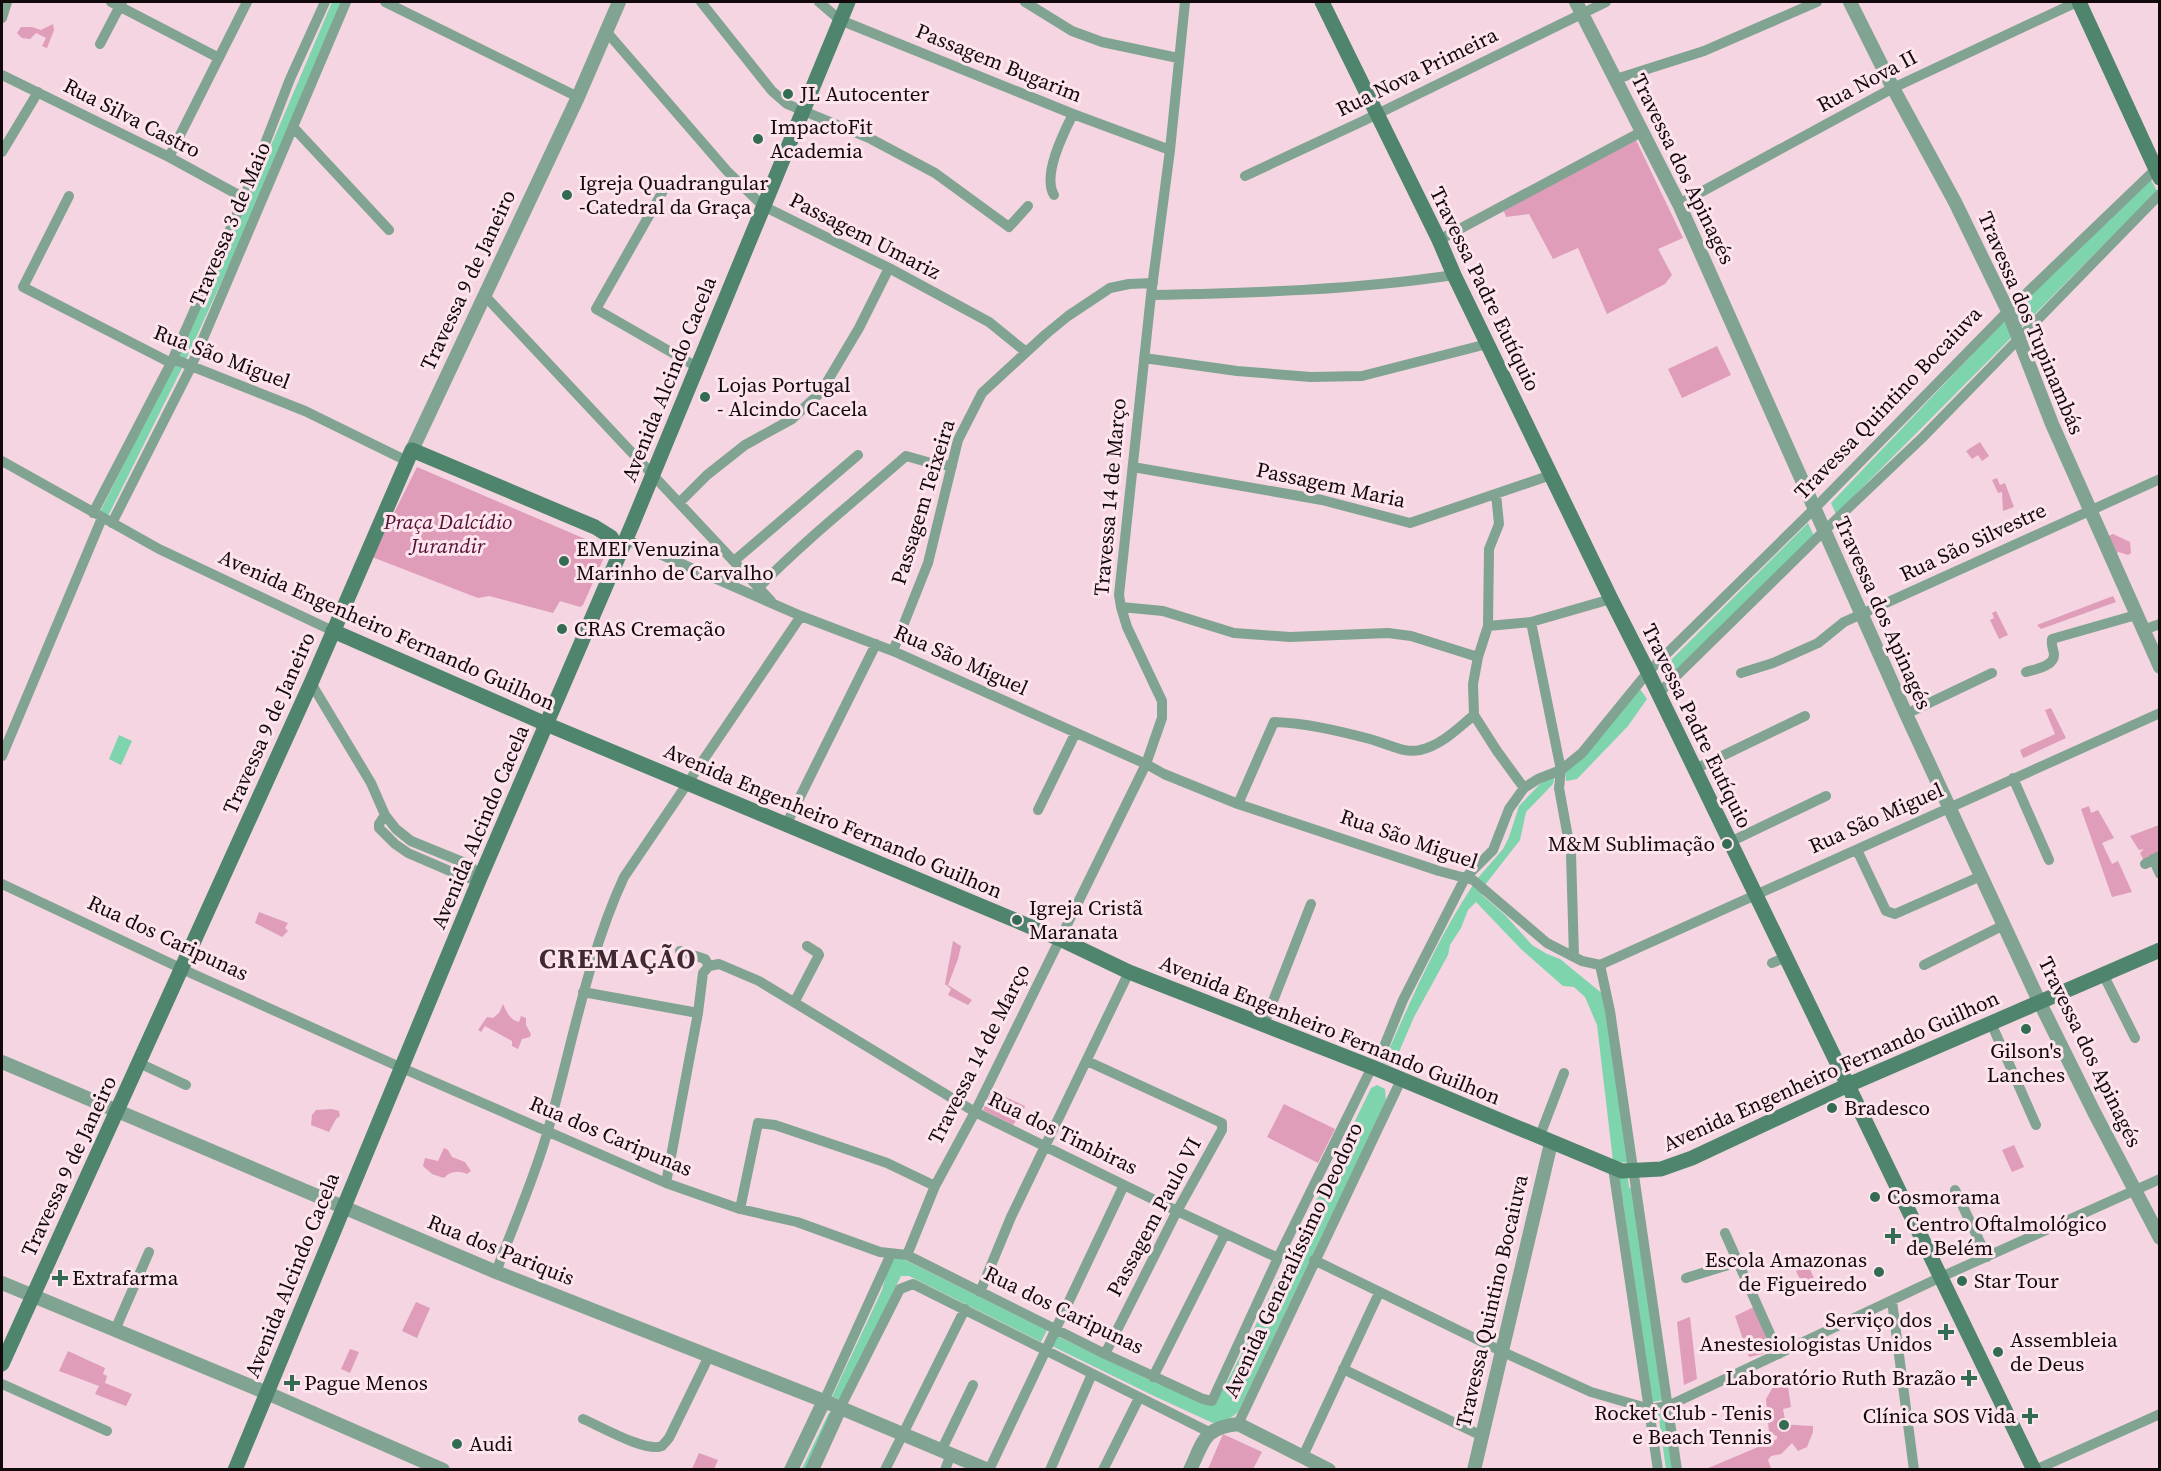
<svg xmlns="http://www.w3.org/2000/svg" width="2161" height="1471" viewBox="0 0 2161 1471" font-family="'Source Serif 4',serif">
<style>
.green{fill:#df9db9}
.water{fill:#7dd4ad}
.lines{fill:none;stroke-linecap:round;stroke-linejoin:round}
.stream{stroke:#7dd4ad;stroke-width:3}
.canal{stroke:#7dd4ad;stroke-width:9}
.minor{stroke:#80a392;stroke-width:10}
.tertiary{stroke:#80a392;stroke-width:14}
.secondary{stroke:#4f856d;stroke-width:15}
.poi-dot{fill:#336b53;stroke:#fde4ed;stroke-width:2}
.labels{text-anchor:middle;stroke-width:6;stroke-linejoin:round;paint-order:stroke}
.street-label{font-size:21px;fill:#12090d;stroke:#fde4ed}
.poi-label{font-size:21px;fill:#12090d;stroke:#fde4ed;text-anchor:start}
.park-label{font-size:21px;font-style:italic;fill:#530f34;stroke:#fde4ed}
.district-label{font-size:27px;font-weight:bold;letter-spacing:1.5px;fill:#412933;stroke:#fde4ed}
</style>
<rect width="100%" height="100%" fill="#f4d5e1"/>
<path class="green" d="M53,24L54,30L47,48L42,46L46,38L36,33L30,39L22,38L17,33L21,27H32L41,30Z
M1635,138L1683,238L1658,249L1672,275L1665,284L1607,314L1578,248L1553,259L1529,214L1506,217L1504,211Z
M1717,346L1731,375L1682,398L1668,369Z
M1980,442L1989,456L1982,461L1978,455L1972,459L1966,451Z
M417,467L597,544L606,553L583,605L580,607L560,601L553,613L489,596L478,598L372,557Z
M1997,478L2000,485L2005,483L2014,507L2003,511L2002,492L1998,493L1992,480Z
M2113,534L2130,542L2131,553L2128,555L2119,552L2114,554L2106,537Z
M2113,596L2116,602L2041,629L2037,625Z
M1996,611L2008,635L1999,639L1990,620L1994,618L1992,613Z
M2051,708L2066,738L2023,758L2020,750L2055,734L2045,710Z
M2089,806L2091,813L2098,810L2114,838L2102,843L2112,864L2118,861L2132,892L2112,897L2081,809Z
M2159,825V853L2144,861L2140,853L2144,849L2139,850L2130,836Z
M259,912L288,923L285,928L288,931L282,937L255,923Z
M953,941L961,946L958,959L948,985L972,1000L968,1005L948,995L951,989L945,984Z
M503,1004C507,1013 510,1020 519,1022L521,1016L526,1018V1025L531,1034L530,1037L522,1039L518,1049L512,1046V1041L485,1026L481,1032L478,1030L487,1017L493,1018L499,1013Z
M992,1091L1025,1106L1019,1122L1016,1121L1013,1125L983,1110Z
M1284,1104L1335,1129L1318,1163L1267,1137Z
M332,1109L339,1111L340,1116L336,1119L329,1132L311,1125L312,1115L316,1110Z
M2014,1145L2024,1167L2012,1172L2002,1150Z
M444,1148L448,1150L452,1157L465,1162L471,1171L467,1174C458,1170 450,1171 444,1178L432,1174L423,1166L425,1158L438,1161Z
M1808,1265L1817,1285L1805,1290L1796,1271Z
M416,1302L430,1308L417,1338L402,1331Z
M1754,1307L1772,1352L1749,1357L1735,1316Z
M1690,1317L1697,1379L1684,1385L1677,1322Z
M350,1349L359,1352L350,1373L341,1369Z
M68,1351L105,1368L103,1374L107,1376L105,1383L132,1394L126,1406L95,1394L99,1386L59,1371Z
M1787,1380L1791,1407L1783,1409L1786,1425C1796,1424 1803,1426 1813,1426V1432L1807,1447L1798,1451L1792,1443L1781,1454L1771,1456L1768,1460L1771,1468L1769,1469H1706L1777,1439V1436L1769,1433L1766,1399L1773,1387Z
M1223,1434L1262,1452L1253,1469H1208Z
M699,1453L718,1460L714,1469H692Z"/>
<path class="water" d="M2151,180L2157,191L1836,514L1831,503L2005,320Z
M1808,523L1814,536L1669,678L1664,667Z
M1640,689L1647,699L1628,726L1577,779L1566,781V770Z
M119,735L132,741L121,765L109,759Z
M1555,775L1553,784L1526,812L1520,840L1485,885L1477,879L1503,849L1509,837L1519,806L1540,784Z
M1473,885L1483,890L1482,895L1505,915L1532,945L1547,954L1560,959L1604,995L1629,1163L1613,1161L1597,1025L1585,997L1574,987L1563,986L1522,950L1476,902L1468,910L1461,928L1450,945L1448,955L1414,1017L1393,1066L1383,1063C1410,1002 1436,941 1473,885Z
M1377,1085L1385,1089L1386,1101L1238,1412L1228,1420L1215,1424L1154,1396L1052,1346L1057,1336L1145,1378L1208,1405L1224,1388L1243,1351L1371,1088Z
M1621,1187L1632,1188L1664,1400L1652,1402Z
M899,1257L1047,1330L1041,1342L909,1276H901L841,1400L832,1397L882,1290L887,1271L894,1259Z
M1666,1412L1674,1469H1666L1658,1413Z"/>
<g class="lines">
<path class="stream" d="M803,1470L830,1414"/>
<path class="canal" d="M102,518L177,368L233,246L337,2
M1622,1168L1626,1199"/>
<path class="minor" d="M111,2L219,58
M385,2L578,97
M701,2L772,91L787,104L871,139L935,173L1009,227L1028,206
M819,2L840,20L1073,114L1170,150
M1025,2L1072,31L1102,42L1178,58
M2,18L7,2
M605,30L727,171L763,206L889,268L989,322L1026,352
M100,44L122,2
M2,75L169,157L244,198
M1616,79L1704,51L1817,2
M293,127L389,230
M2,152L38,92
M169,157L247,2
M1245,176L1363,121L1606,2
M663,191L596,309L697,367
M1054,195C1042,175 1064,132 1073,114
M69,196L23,287L171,363L176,360L305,411L407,461
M1679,204L1893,88L2077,2
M1439,240L1643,131
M1151,295C1253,293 1354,290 1454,275
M485,296L771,601
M1144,358L1237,371L1311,377L1362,376L1487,344
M2,461L159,549L333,631
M1133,467L1322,500L1410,523L1551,475
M1496,494L1499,524L1489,549L1488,626L1478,657L1473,684L1474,715L1497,751L1524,788
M679,503L707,475L745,445L792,419L821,392L859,328L889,268
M93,513L171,363L244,198L290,79L325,2
M112,523L191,367L346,2
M625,539L801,616L893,651L1146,764L1164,774L1238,804L1439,871L1473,880L1547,943L1582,961L1600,965L2160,713
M734,561L858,455
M759,587C805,540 857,499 906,456L931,463L952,466
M1121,607L1163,611L1234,633L1290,637L1388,633L1411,636L1478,657
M1531,622L1561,770
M1488,626L1531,622L1611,599
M2143,630L2160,624
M893,651L928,563L958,440L982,393L1046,334L1068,316L1110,288L1129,284L1153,283
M2026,672C2036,669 2055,666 2054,654C2053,648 2051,645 2052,639L2136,615
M1741,673L1773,663L1818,643L1844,622L2160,479
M311,683L371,783L385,815L396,829L411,841L470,865L480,878
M1658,694L1824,531L1924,436L2160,194
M1906,714L1992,673
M2,756L102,518
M1695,769L1805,716
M1561,770L1559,788L1571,854L1574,957
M2013,778L2049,860
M1238,804L1274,722C1306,723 1339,731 1370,739C1385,743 1405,754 1420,750C1442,745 1458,728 1474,715
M1038,810L1075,734
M385,815L379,824V828L395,844L408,853L466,878H480
M786,825L876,644
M1730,842L1826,796
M1857,850L1886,911L1895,914L1981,876
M2153,859L2160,874
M2145,864L2160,856
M2,884L193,974L402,1068L666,1183L740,1209L797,1222L880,1252L907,1255L1105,1354L1203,1399L1212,1401L1277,1260L1372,1067
M680,951L705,959L709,966L719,964L759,981L975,1112L1177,1211L1278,1258
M1772,963L1786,957
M1600,965L1610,1011L1677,1470
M1924,965L2004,925
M2103,974L2135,1038
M583,992L698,1013
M795,1001L819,955L818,953L807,946
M1991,1023L2036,1125
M1264,1024L1311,904
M1381,1054L1403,1000L1465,878L1493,850L1509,809L1524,788L1538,779L1561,770L1582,753L1648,672L1814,509L2008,311L2159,166
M1087,1061L1222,1123V1130L1177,1211L1105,1354
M139,1063L186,1085
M1539,1138L1564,1073
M1613,1168L1658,1470
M666,1183L698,1013L703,973L709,966
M1955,1190L1987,1257
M740,1209L758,1123L775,1125L858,1153L887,1163L935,1186
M1725,1233L1779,1354
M907,1255L935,1186L975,1112L1146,764L1162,718V701L1127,627L1121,607L1119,595L1151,295L1170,150L1185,2
M1314,1260L1503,1352L1591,1392L1650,1409L1668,1406L1941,1277L2160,1179
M496,1272C513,1226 535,1177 548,1130C572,1046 587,957 624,877L801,616
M1686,1278L1738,1262
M980,1292L1011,1217L1129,972
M1892,1301L1914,1470
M115,1330L149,1252
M1343,1369L1482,1436
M1153,1377L1225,1234
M2,1384L107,1431
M824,1401L891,1254
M840,1408L900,1289L913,1284L1209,1432
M583,1419C600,1426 646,1453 662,1446L669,1438L709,1356
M1238,1424L1401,1080
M942,1449L973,1385
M1303,1456L1379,1293
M885,1470L965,1309
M945,1470L951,1454
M989,1470L1124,1185
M1050,1470L1092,1374
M1103,1470L1139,1398
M2035,1470L2160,1414"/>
<path class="tertiary" d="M1576,2L1679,204L1906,714L2039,1001L2095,1114L2160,1238
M1850,2L1893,88L1955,202L2008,311L2052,424L2160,667
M412,450L578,97L619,2
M2,1062L496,1272L824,1401L988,1470
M2,1283L267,1393L443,1470
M791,1470L824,1401
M812,1470L840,1408
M1190,1470C1204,1441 1203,1428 1238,1424L1329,1470
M1474,1470L1551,1143"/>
<path class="secondary" d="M1322,2L1439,240L1454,275L1611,599L1648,672L2034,1470
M2079,2L2160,178
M333,631L546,724L1060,939L1129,972L1372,1067L1622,1171L1661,1169L1692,1158L1848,1085L2160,950
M2,1364L311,683L412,450L595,527L611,537L620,552
M235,1470L480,878L632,525L848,2"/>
</g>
<g class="poi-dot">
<circle cx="788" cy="94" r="6"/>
<circle cx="758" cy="139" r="6"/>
<circle cx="567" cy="195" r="6"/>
<circle cx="705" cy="397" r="6"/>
<circle cx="564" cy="561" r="6"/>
<circle cx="562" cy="629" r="6"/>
<circle cx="1727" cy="844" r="6"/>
<circle cx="1017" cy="920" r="6"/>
<circle cx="2026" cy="1029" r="6"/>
<circle cx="1832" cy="1108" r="6"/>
<circle cx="1875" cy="1197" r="6"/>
<path d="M1890 1227h6v6h6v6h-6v6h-6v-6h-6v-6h6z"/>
<circle cx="1879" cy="1272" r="6"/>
<path d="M57 1269h6v6h6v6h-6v6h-6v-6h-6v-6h6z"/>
<circle cx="1962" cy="1281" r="6"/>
<path d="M1943 1323h6v6h6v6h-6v6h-6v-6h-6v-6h6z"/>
<circle cx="1998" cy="1352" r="6"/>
<path d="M1966 1369h6v6h6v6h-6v6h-6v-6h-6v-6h6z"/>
<path d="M289 1374h6v6h6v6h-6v6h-6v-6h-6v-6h6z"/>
<path d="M2027 1407h6v6h6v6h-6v6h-6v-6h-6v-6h6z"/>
<circle cx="1784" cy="1425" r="6"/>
<circle cx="457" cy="1444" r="6"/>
</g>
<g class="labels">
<g class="street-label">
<text transform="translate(999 63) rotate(22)" y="7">Passagem Bugarim</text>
<text transform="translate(1417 72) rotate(-26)" y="7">Rua Nova Primeira</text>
<text transform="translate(1867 81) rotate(-28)" y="7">Rua Nova II</text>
<text transform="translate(132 118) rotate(27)" y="7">Rua Silva Castro</text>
<text transform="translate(1683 169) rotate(64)" y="7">Travessa dos Apinagés</text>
<text transform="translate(230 224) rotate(-67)" y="7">Travessa 3 de Maio</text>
<text transform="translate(865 236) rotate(27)" y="7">Passagem Umariz</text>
<text transform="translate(468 280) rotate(-65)" y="7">Travessa 9 de Janeiro</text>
<text transform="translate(1485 289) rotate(64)" y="7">Travessa Padre Eutíquio</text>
<text transform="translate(2031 323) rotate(67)" y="7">Travessa dos Tupinambás</text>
<text transform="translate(222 357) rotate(21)" y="7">Rua São Miguel</text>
<text transform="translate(669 379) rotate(-68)" y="7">Avenida Alcindo Cacela</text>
<text transform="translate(1888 403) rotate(-46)" y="7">Travessa Quintino Bocaiuva</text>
<text transform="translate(1331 485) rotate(12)" y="7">Passagem Maria</text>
<text transform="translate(1110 497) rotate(-85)" y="7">Travessa 14 de Março</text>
<text transform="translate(923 502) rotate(-73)" y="7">Passagem Teixeira</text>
<text transform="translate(1973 542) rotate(-25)" y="7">Rua São Silvestre</text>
<text transform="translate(1883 613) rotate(66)" y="7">Travessa dos Apinagés</text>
<text transform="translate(387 630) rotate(24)" y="7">Avenida Engenheiro Fernando Guilhon</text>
<text transform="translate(961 660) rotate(24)" y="7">Rua São Miguel</text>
<text transform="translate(269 723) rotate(-66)" y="7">Travessa 9 de Janeiro</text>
<text transform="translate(1697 726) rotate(64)" y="7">Travessa Padre Eutíquio</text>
<text transform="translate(1876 818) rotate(-24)" y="7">Rua São Miguel</text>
<text transform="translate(833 821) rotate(23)" y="7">Avenida Engenheiro Fernando Guilhon</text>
<text transform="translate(480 827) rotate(-67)" y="7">Avenida Alcindo Cacela</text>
<text transform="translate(1409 839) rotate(19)" y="7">Rua São Miguel</text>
<text transform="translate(168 938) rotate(25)" y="7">Rua dos Caripunas</text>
<text transform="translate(1330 1030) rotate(22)" y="7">Avenida Engenheiro Fernando Guilhon</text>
<text transform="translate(2090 1052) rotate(64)" y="7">Travessa dos Apinagés</text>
<text transform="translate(979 1054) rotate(-63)" y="7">Travessa 14 de Março</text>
<text transform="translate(1831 1071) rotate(-24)" y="7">Avenida Engenheiro Fernando Guilhon</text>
<text transform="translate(1063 1133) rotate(26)" y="7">Rua dos Timbiras</text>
<text transform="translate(611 1136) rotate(23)" y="7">Rua dos Caripunas</text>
<text transform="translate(69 1166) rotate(-65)" y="7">Travessa 9 de Janeiro</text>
<text transform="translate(1154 1217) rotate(-62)" y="7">Passagem Paulo VI</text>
<text transform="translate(501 1250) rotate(22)" y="7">Rua dos Pariquis</text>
<text transform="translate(1293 1260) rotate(-65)" y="7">Avenida Generalíssimo Deodoro</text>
<text transform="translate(292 1275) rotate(-68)" y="7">Avenida Alcindo Cacela</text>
<text transform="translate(1492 1301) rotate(-77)" y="7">Travessa Quintino Bocaiuva</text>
<text transform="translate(1064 1310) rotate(26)" y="7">Rua dos Caripunas</text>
</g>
<g class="poi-label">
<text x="800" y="101">JL Autocenter</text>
<text x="770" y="134">ImpactoFit<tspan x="770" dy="24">Academia</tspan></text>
<text x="579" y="190">Igreja Quadrangular<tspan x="579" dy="24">-Catedral da Graça</tspan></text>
<text x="717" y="392">Lojas Portugal<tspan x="717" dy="24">- Alcindo Cacela</tspan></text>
<text x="576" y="556">EMEI Venuzina<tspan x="576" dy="24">Marinho de Carvalho</tspan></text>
<text x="574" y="636">CRAS Cremação</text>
<text x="1715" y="851" text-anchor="end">M&amp;M Sublimação</text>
<text x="1029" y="915">Igreja Cristã<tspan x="1029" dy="24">Maranata</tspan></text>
<text x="2026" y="1058" text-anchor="middle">Gilson's<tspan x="2026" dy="24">Lanches</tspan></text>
<text x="1844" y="1115">Bradesco</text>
<text x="1887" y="1204">Cosmorama</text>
<text x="1906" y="1231">Centro Oftalmológico<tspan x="1906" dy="24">de Belém</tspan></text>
<text x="1867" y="1267" text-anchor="end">Escola Amazonas<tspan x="1867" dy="24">de Figueiredo</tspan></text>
<text x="72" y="1285">Extrafarma</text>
<text x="1974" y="1288">Star Tour</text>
<text x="1932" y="1327" text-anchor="end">Serviço dos<tspan x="1932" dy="24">Anestesiologistas Unidos</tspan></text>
<text x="2010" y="1347">Assembleia<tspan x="2010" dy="24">de Deus</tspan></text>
<text x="1956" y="1385" text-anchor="end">Laboratório Ruth Brazão</text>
<text x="304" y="1390">Pague Menos</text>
<text x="1772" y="1420" text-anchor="end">Rocket Club - Tenis<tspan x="1772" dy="24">e Beach Tennis</tspan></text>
<text x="2016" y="1423" text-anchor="end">Clínica SOS Vida</text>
<text x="469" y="1451">Audi</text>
</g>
<g class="park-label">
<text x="448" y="529">Praça Dalcídio<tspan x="448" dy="24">Jurandir</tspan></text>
</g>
<g class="district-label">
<text x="618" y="968">CREMAÇÃO</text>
</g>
</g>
<rect width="2161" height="1471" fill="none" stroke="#12090d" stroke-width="6"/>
</svg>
